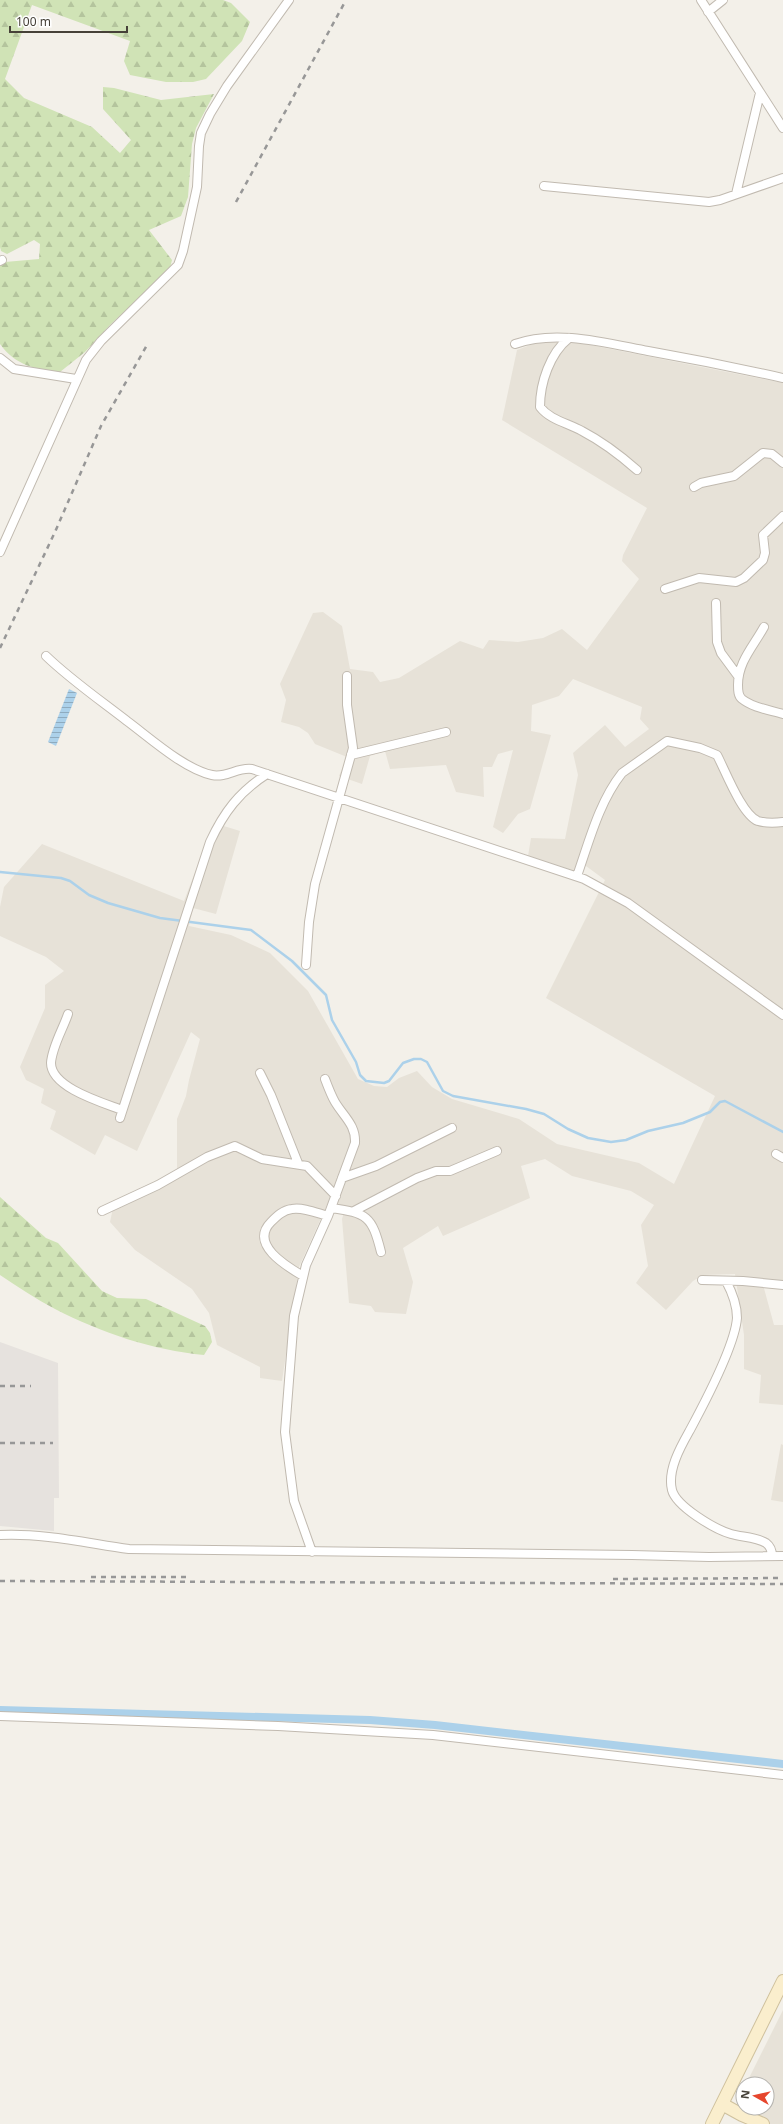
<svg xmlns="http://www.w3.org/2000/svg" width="783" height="2124" viewBox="0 0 783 2124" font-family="'Noto Sans',sans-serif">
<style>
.residential{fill:#e7e2d8}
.industrial{fill:#e6e2de}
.forest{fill:url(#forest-firs)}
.water{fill:url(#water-rules)}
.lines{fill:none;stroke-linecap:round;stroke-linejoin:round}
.stream{stroke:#acd1ea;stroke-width:2.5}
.canal{stroke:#acd1ea;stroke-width:8}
.street-casing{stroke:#c1bab0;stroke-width:10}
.secondary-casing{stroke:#cfc19d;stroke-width:14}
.street{stroke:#fff;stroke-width:8}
.secondary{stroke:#faeecd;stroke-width:12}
.rail{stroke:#979797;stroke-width:2.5;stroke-dasharray:5 5;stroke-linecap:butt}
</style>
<defs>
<pattern id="forest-firs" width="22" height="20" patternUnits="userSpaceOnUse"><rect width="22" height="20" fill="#d0e3b6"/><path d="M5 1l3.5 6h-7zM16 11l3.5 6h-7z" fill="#b4c49d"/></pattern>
<pattern id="water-rules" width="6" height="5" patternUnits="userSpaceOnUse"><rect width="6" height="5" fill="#acd1ea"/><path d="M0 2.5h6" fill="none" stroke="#8eabbf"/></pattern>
</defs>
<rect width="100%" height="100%" fill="#f3f0e9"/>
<path class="residential" d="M548,342H575L783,383V511L780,514L783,518V1282L762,1281L774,1325H783V1405L759,1403L761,1375L744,1369V1335L735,1274L703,1275L693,1281L666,1310L636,1283L648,1266L641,1225L654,1205L631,1191L572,1176L545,1159L521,1166L530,1198L443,1236L438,1226L403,1248L413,1282L406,1314L375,1312L371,1306L349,1303L342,1219L346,1206L327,1205L299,1267L282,1381L260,1378V1367L217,1345L209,1313L192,1289L135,1250L110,1222L113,1208L177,1179V1119L186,1096L189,1080L200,1039L191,1032L137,1151L105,1135L95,1155L50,1129L56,1111L41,1103L44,1089L26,1080L20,1067L45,1008V985L64,971L46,957L0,936V907L4,887L42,844L184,901L214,823L240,831L216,914L193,908L189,926L231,935L270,953L308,991L358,1079L374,1086L387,1087L399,1078L417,1071L432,1087L452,1099L519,1119L557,1144L639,1163L674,1184L715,1096L546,998L605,880L586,866L575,871L528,856L531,838L565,839L578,775L573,753L605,725L625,747L649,729L640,719L642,707L573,679L559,696L532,705L531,731L551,735L530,809L518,814L503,833L493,827L513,750L498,754L492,767H483L484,797L456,792L446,765L390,769L385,751L370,756L362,784L339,776L347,757L315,744L308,733L299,727L281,722L286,700L280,684L313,613L323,612L342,626L350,669L373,672L380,682L399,678L460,641L483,649L489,640L518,642L543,638L562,629L587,650L639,579L622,561L623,555L647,508L502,420L517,350L533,344Z
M781,1444L783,1445V1502L771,1500Z
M783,2010V2124H746L739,2099L743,2090V2108H767V2084H746Z"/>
<path class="industrial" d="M0,1342L58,1363L59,1498H54V1531L0,1526Z"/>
<path class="forest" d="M0,0H223L231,3L250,22L242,41L206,79L193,82H166L130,75L124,61L130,41L32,5L5,79L24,98L92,127L120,153L131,140L103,109V87L114,88L161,100L214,94L196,128L192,144L188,197L181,216L149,230L172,260L170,268L110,325L85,352L60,372C36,370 15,365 0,344V265L5,262L39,259L40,244L34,240L7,254L1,251L0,247Z
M0,1197L46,1238L58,1243L102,1291L117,1298L146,1299L205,1326L210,1333L212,1342L204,1355C152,1350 102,1333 55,1309C36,1299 18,1287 0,1275Z"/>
<path class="water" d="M69,689L77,693L56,746L48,742Z"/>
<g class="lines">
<path class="stream" d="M0,872L61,878L70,881L89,895L108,903L160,918L251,930L292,961L326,995L332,1020L356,1062L360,1075L366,1081L384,1083L389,1081L403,1063L414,1059H421L427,1062L443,1091L453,1096L526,1109L544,1114L568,1129L588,1138L611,1142L626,1140L648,1131L683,1123L710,1112L720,1102L725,1101L783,1132"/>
<path class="canal" d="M0,1710L370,1720L435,1725L783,1764"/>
<g class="street-casing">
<path id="street" d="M701,0L783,128
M708,12L723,0
M544,186L709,202L720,200L783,178
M736,194L760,93
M0,261L2,260
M569,338C550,353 540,383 540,407C550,420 568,423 582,431C603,442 620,455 637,470
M515,344C556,329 606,343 648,351C693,359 738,368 783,378
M0,358L14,369L76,379
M694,487L701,483L734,476L763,453L772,454L783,463
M0,552L86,360L101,341L178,265L183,251L197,187L199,146L201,133L210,114L227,86L289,0
M665,589L699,578L736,582L744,578L763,560L765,553L763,535L783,516
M716,603L717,642L721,653L738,676
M764,627C753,647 738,662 738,685C738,690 738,696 742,699C753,708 770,710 783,714
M46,656C71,680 100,700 127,721C150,738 184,769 212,775C227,778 237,767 252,769L584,879L628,903L783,1015
M351,755L446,732
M577,876C589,842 599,802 622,773L667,741L700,748L717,755C725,770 742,815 758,821C765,823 776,823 783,822
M306,965L309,922L315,884L353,748L347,705V676
M68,1014C63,1029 52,1047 51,1063C51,1088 104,1103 122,1110
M260,1073L271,1095L298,1163
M120,1118L210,842C224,812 239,792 267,774
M776,1154L783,1158
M342,1178L376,1166L452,1128
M331,1208C367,1213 372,1216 381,1252
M102,1211L158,1185L207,1157L235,1146L262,1159L307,1166L336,1196
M354,1211L417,1178L436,1171H450L497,1151
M303,1276C286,1266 249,1244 271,1222C277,1216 283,1210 292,1209C303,1207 317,1213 328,1216
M702,1280L743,1281L783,1285
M726,1281C732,1292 737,1305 737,1318C735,1345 704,1404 690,1430C681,1446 667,1470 672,1490C676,1506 714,1529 731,1534C741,1537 757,1537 766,1543C770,1546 772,1551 772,1556
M0,1535C44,1533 86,1543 129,1549L632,1555L709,1557L783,1556
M312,1552L294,1501L285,1432L294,1316L306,1265L328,1216L355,1143C356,1125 344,1117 335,1102C331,1095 328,1087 325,1079
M0,1716L278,1726L433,1735L783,1775"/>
</g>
<g class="secondary-casing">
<path id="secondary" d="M722,2104L742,2115L763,2124
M712,2124L783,1981"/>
</g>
<use href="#street" class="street"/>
<use href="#secondary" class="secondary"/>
<path class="rail" d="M236,202L346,0
M0,648L55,532L101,426L147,345
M0,1386H31
M0,1443H53
M91,1577H189
M613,1579L783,1578
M0,1581L783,1584"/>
</g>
<g transform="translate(755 2096) rotate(278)"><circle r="19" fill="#ffffff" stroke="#b5b3af"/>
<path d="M0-3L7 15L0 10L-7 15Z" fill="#e6462d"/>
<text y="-6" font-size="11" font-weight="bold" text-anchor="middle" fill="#464138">N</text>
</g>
<path d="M10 26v6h117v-6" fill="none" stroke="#464138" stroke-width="2"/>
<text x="16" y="26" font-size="12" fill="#464138" stroke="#ffffff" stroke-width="3" paint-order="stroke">100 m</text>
</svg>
